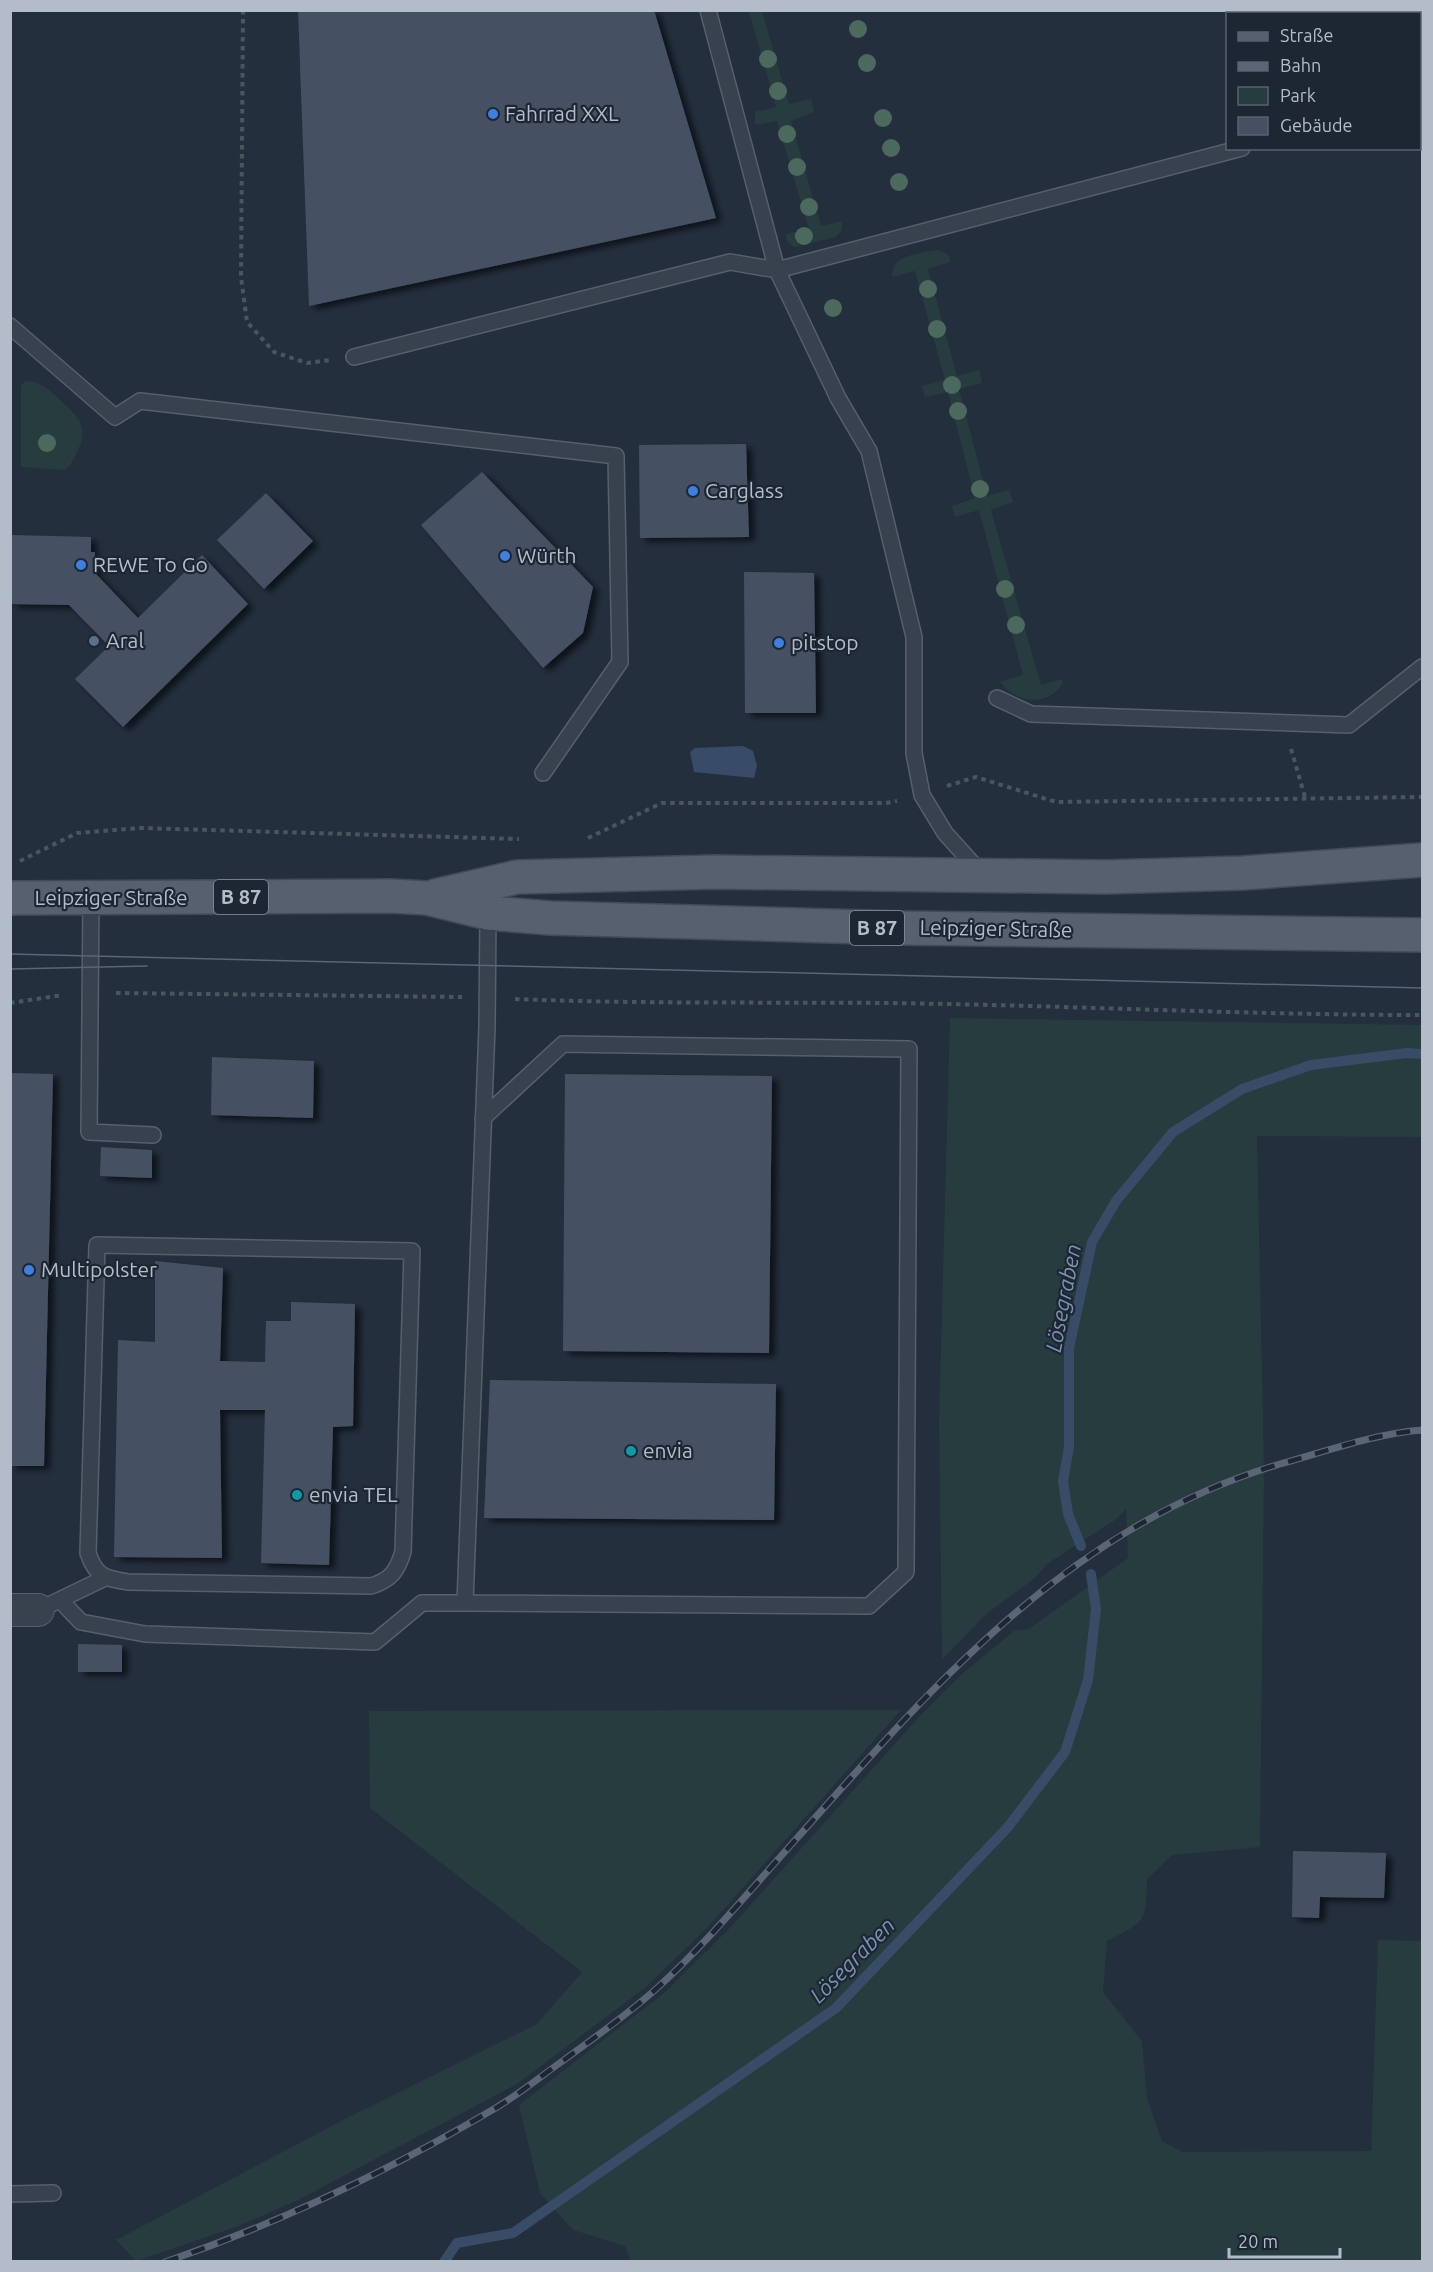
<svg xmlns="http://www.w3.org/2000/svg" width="1433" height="2272" viewBox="0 0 1433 2272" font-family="Ubuntu,sans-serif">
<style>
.green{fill:#263c3f}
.water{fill:#394c67}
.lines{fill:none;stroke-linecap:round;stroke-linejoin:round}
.stream{stroke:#394c67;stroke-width:10}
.building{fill:#455162;filter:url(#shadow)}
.service-casing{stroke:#565f6c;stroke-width:18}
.minor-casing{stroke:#565f6c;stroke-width:34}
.primary-casing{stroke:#414a57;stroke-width:36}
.path{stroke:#44595c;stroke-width:4;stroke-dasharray:4.5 4.5;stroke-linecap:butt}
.service{stroke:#38414e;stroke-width:15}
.minor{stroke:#38414e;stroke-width:32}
.primary{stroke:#56606e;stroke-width:33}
.tram{stroke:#5a6575;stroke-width:1.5}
.rail-casing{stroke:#5a6575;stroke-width:7}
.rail{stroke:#1d2633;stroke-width:4.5;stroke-dasharray:14;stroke-linecap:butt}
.tree{fill:#4b6a5d}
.shop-dot{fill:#3f7fe0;stroke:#1d2633;stroke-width:2}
.service-dot{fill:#5c6f8a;stroke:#1d2633;stroke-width:2}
.culture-dot{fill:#0f9aa8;stroke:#1d2633;stroke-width:2}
.labels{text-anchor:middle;stroke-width:4.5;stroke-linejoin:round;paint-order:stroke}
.shield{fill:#1d2633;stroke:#878f9c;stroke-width:1.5}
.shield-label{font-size:20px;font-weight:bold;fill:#b4bcc9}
.poi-label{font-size:21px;fill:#b4bcc9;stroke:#1d2633;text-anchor:start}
.street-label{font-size:21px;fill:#b4bcc9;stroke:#1d2633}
.water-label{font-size:22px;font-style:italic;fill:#7c92b1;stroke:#1d2633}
</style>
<defs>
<filter id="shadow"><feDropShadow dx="6" dy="4" stdDeviation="3" flood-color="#0009"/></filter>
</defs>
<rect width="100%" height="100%" fill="#242f3e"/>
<path class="green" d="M749,11H762L789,104L811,99L814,112L791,121L821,226L842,221V230L836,237L794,247L787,241L786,234L809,229L777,121L755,125V112L776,107Z
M936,250C945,251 949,254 951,262L928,269L957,376L979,370L982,383L959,389L987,496L1009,490L1013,502L991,510L1041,685L1061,679L1063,683C1049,707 1016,704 1000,682L1023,675L979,510L955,517L952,506L975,498L948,392L925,397L922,386L945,380L915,271L892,277C892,254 918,254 936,250Z
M32,381C43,384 51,391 59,399C77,415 90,426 78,450C74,458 72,464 65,470L21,467V386L24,382Z
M950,1018L1422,1025V1137L1257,1136L1264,1468L1260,1847L1172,1855L1147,1879C1146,1923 1146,1921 1107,1941L1103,1992L1142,2041L1147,2098L1162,2141L1183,2152L1371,2151L1378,1940L1422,1941V2261H631L625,2246L573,2230L540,2193L519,2105L664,1993L729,1929L918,1718L962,1674L1014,1631L1029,1629L1128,1558L1126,1509L1115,1520L1047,1564L1036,1577L985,1615L942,1660L939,1420Z
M901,1710L708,1927L645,1988L517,2084L298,2200L236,2227L136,2261L116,2240L347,2118L537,2024L582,1972L370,1808L369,1711Z"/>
<path class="water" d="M743,746L753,751L757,766L754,778L694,772L690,752L695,748Z"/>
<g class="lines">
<path class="stream" d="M1081,1546L1068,1514L1063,1481L1069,1447V1348L1092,1242L1116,1201L1173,1132L1242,1089L1311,1065L1407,1053L1422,1054
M444,2262L457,2243L513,2233L836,2008L1008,1827L1065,1752L1088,1680L1096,1609L1091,1574"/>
</g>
<path class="building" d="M298,10H654L716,218L309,306Z
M746,444L749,537L640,538L639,445Z
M482,472L593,587L583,633L543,668L421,525Z
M266,493L313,541L264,589L217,540Z
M10,535L91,537V552H95V573L138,618L202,555L248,604L123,727L75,679L109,646L69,605L11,604Z
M744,572L814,573L816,713H745Z
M212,1057L314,1061L313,1118L211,1115Z
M10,1073L53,1074L44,1466H10Z
M565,1074L772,1076L769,1353L563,1351Z
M101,1147L152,1150V1178L100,1176Z
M155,1261L223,1268L220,1361L265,1362L266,1321H291V1302L355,1304L353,1426L333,1427L329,1565L261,1563L265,1410H220L222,1558L114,1557L118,1340L155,1342Z
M490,1380L776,1384L774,1520L484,1518Z
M78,1644L122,1645V1672H78Z
M1293,1851L1386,1853L1384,1898L1320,1897L1319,1918L1292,1917Z"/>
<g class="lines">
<g class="service-casing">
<path id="service" d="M708,10L777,270L1242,148
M1420,102L1422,101
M10,326L115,417L140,401L616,456L620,662L543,773
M354,357L730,262L777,270L838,398L869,451L914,637V753L922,795L945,833L982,874
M997,698L1031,714L1349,725L1422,667
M91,898L89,1132L153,1135
M483,1118L563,1044L909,1049L906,1572L869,1606L465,1603L487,1027L488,913
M97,1245L412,1251L403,1552C397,1571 391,1580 371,1586L128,1582C105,1578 96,1577 88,1553Z
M60,1600L81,1622L145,1634L375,1642L422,1603H465
M51,1604L105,1578
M10,2194L53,2193"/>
</g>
<g class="minor-casing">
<path id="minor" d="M10,1610H38"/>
</g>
<g class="primary-casing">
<path id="primary" d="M435,896L517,877L715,872L1105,877L1243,873L1422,860
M10,898L391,896L427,898L488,913L550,918L901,928L1422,935"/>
</g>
<path class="path" d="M243,10L241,277L247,322L274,352L307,363L330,360
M1291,749L1305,797
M947,786L976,777L1056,802L1422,797
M588,838L662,803H886L897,801
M20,861L77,833L140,828L519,839
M116,993L462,997
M515,999C638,1004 761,1002 884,1003C1064,1005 1243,1015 1422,1015
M10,1003L63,995"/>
<use href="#service" class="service"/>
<use href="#minor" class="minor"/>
<use href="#primary" class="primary"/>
<path class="tram" d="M10,954L1422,988
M10,969L147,966"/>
<g class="rail-casing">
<path id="rail" d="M165,2262C280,2223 390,2170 494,2109C518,2095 541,2076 564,2060C595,2037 627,2015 656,1989C708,1942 751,1889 798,1837C937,1681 1071,1526 1280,1464C1327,1451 1373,1434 1422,1430"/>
</g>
<use href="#rail" class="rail"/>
</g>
<g class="tree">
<circle cx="858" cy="29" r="9"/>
<circle cx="768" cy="59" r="9"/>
<circle cx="867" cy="63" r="9"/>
<circle cx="778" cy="91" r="9"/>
<circle cx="883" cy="118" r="9"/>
<circle cx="787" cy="134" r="9"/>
<circle cx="891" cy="148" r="9"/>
<circle cx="797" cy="167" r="9"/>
<circle cx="899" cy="182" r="9"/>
<circle cx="809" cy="207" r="9"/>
<circle cx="804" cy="236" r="9"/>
<circle cx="928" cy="289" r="9"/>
<circle cx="833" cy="308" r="9"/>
<circle cx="937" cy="329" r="9"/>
<circle cx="952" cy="385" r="9"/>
<circle cx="958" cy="411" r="9"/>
<circle cx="47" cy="443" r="9"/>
<circle cx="980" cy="489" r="9"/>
<circle cx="1005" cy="589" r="9"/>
<circle cx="1016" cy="625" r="9"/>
</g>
<g class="shop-dot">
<circle cx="493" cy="114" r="6"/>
<circle cx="693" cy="491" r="6"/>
<circle cx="505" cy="556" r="6"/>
<circle cx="81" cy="565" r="6"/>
<circle cx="779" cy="643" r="6"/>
<circle cx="29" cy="1270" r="6"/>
</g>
<circle class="service-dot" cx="94" cy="641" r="6"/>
<g class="culture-dot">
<circle cx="631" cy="1451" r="6"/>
<circle cx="297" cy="1495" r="6"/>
</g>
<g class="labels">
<g class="shield">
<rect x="214" y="880" width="54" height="34" rx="4.5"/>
<rect x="850" y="911" width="54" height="34" rx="4.5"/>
</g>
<g class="shield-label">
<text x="241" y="904">B 87</text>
<text x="877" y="935">B 87</text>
</g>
<g class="poi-label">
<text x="505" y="121">Fahrrad XXL</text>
<text x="705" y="498">Carglass</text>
<text x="517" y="563">Würth</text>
<text x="93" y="572">REWE To Go</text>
<text x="106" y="648">Aral</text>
<text x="791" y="650">pitstop</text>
<text x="41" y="1277">Multipolster</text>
<text x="643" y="1458">envia</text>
<text x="309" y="1502">envia TEL</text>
</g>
<g class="street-label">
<text x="111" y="905">Leipziger Straße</text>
<text transform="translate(996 929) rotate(1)" y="7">Leipziger Straße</text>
</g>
<g class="water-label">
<text transform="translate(1063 1298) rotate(-79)" y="8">Lösegraben</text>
<text transform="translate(852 1960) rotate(-45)" y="8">Lösegraben</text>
</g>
</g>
<rect width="1433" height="2272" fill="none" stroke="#b4bcc9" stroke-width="24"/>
<rect x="1226" y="12" width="195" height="138" fill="#1d2633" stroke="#59626f" stroke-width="1.5"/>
<rect x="1238" y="32" width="30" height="9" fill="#56606e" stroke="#59626f" stroke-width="1.5"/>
<text x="1280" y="42" font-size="18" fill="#b4bcc9">Straße</text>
<rect x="1238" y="62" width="30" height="9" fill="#5a6575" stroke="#59626f" stroke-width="1.5"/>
<text x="1280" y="72" font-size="18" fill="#b4bcc9">Bahn</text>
<rect x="1238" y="87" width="30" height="18" fill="#263c3f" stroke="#59626f" stroke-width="1.5"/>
<text x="1280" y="102" font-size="18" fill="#b4bcc9">Park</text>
<rect x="1238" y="117" width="30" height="18" fill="#455162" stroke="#59626f" stroke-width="1.5"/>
<text x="1280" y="132" font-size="18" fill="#b4bcc9">Gebäude</text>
<path d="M1229 2248v9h111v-9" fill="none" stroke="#b4bcc9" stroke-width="3"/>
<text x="1238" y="2248" font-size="18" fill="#b4bcc9" stroke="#1d2633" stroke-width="4.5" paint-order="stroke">20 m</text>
</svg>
